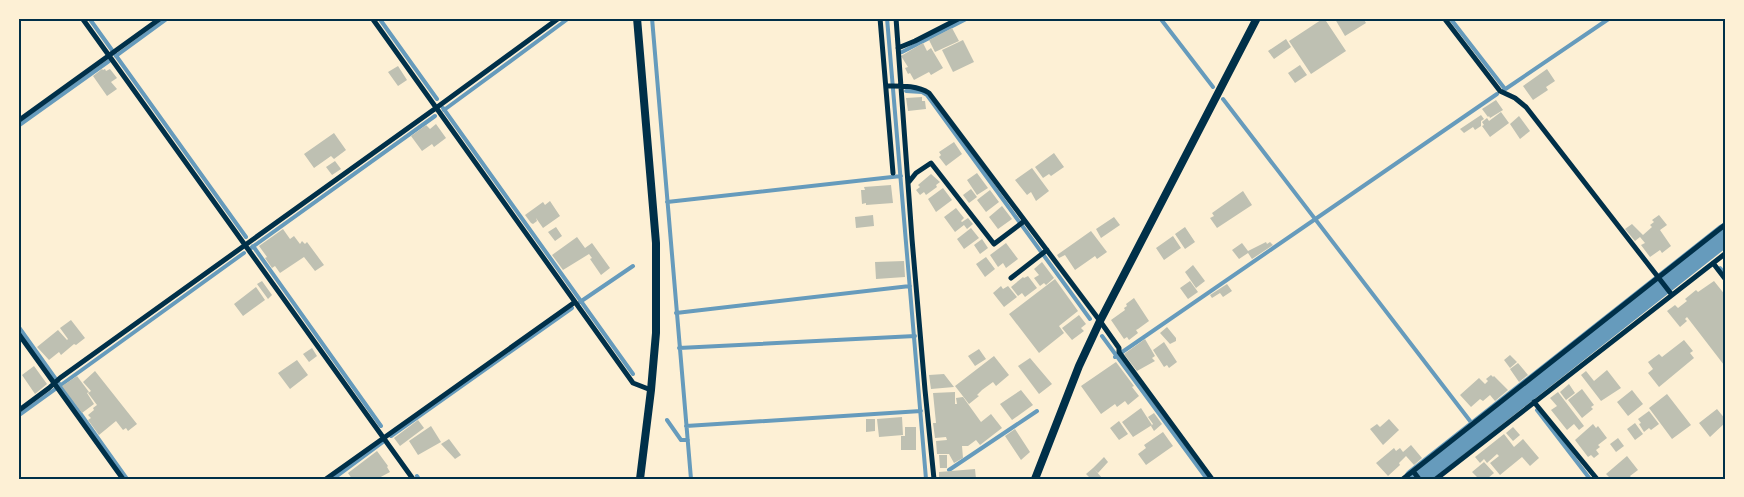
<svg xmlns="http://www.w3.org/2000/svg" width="1744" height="497" viewBox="0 0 1744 497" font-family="'Public Sans',sans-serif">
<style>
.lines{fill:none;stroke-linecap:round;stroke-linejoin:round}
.stream{stroke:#669bbc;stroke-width:4}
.river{stroke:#669bbc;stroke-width:22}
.building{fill:#bec0b2}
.minor{stroke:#003049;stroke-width:5}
.primary{stroke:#003049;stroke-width:8}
.neatline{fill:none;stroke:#003049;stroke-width:2}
</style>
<rect width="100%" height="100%" fill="#fdf0d5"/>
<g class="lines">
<path class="stream" d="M89,18L246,237
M379,18L437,99
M652,18L691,479
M887,18L926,479
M1160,18L1213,87
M1450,18L1505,89
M902,52L968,18
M116,56L168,18
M1504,90L1610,18
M906,91L922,92L927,95L1090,319
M1223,99L1477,430
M443,108L633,374
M444,110L569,18
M18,126L109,61
M667,202L901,176
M253,246L381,426
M251,248L435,116
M1706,250L1708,252
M1720,268L1726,275
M580,302L633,266
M676,313L910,286
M18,326L127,479
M1102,336L1207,479
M679,348L915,336
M1115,357L1497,94
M1523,393L1526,396
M1537,410L1590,479
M18,416L244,253
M667,420L681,440H688
M686,426L921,411
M391,436L572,308
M949,470L1037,411
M417,476L419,479
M333,479L383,442"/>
<path class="river" d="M1415,479L1726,234"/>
</g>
<path class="building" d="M1324,18L1346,51L1311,74L1289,41Z
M1336,18H1363L1366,23L1345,36L1335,19Z
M952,28L959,41L935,52L929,40Z
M1286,39L1291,47L1274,59L1268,51Z
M963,40L974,62L953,72L942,50Z
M923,43L927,51L931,48L943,68L931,75L929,72L914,80L910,73L908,74L905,68L908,67L901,56Z
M1300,65L1307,75L1295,83L1288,73Z
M398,66L407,80L398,86L388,72Z
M102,69L103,70L105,69L106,71L110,69L117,78L111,82L117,89L107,96L93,76Z
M1547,69L1555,81L1546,87L1548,90L1533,100L1523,86Z
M922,97V101H925L926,109L908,111L906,98Z
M1496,100L1503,110L1490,118L1489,116L1488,117L1482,109Z
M1501,112L1509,123L1490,137L1482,126L1484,125L1482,122L1487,118L1489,121Z
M1481,115L1484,119L1481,121V126L1475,130L1473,127L1464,133L1460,129Z
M1519,116L1530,131L1520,139L1510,124Z
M436,124L446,138L434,147L432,144L422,151L411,136L426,125L430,129Z
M334,133L346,150L334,159L331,156L314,168L304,154Z
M954,142L962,154L946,166L939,157L941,155L939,152Z
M1054,153L1064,167L1051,176L1049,174L1043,178L1035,167Z
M335,161L341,169L332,175L326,167Z
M1032,168L1049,191L1036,201L1031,192L1027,195L1015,180Z
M977,173L988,188L977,195L967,180Z
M931,174L940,182L936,185L937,187L926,195L924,192L920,195L916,190L920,187L918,185Z
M891,185L893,203L866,205V203L862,204L861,190H865L864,187Z
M943,188L952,200L936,212L928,199Z
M971,189L977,197L969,203L963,195Z
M990,190L999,202L986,212L977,200Z
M1243,191L1252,205L1217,228L1210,218L1214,216L1212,213Z
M550,201L560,216L543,228L536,218L537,221L533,224L531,223L525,215L543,202L545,205Z
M1002,206L1012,219L998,229L989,217Z
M956,208L964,218L961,221L962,222L968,218L973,224L967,229L964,225L955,232L944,217Z
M873,215L874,226L856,228L855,217Z
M1659,215L1667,225L1660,230L1671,246L1662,253L1660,250L1650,257L1641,245L1645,243L1640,237L1635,241L1625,229L1632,224L1643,235L1652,227L1650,225L1654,222L1652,220Z
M1114,217L1120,225L1101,238L1096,229Z
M556,227L562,236L555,241L548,232Z
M1185,227L1195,242L1185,249L1175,234Z
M971,228L979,238L964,249L957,239Z
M283,229L290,239L294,236L300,244L302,241L305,244L307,242L324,265L315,271L304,257L280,273L275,266L272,268L265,258L267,257L259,246Z
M1091,231L1107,252L1097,259L1095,256L1075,270L1065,255L1059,258L1057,255Z
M1173,236L1181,248L1164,260L1156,248Z
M577,237L585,248L592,243L610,268L601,275L590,259L592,258L589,254L563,270L552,255Z
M982,239L988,248L980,254L974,245Z
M1266,242L1267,244L1270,242L1273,245L1252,259L1248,253L1239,259L1232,250L1242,243L1248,251Z
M1006,243L1018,259L1006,268L1003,263L998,267L990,255Z
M986,257L995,269L985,277L976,264Z
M904,261L905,277L876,279L875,262Z
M1042,262L1054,278L1046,285L1044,283L1040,286L1034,278L1039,275L1034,269Z
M1193,265L1205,281L1196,288L1185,272Z
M1028,276L1037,288L1025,297L1022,293L1018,296L1011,287L1023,277L1024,278Z
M1055,279L1078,311L1059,326L1064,333L1039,353L1009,314Z
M262,281L272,295L268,299L257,284Z
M1190,281L1198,292L1188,299L1180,288Z
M1714,281L1726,296V327L1723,329L1725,332L1726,331V364L1724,365L1687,317L1685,319L1687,321L1680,327L1667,311L1675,305L1678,308L1687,301L1685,299L1696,290L1698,292Z
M1227,284L1232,291L1223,297L1220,293L1212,298L1210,295Z
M1001,286L1003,289L1008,286L1017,297L1004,307L993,293Z
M256,287L265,300L243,316L234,304Z
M1134,298L1149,321L1138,329L1133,323L1138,329L1136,330L1138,333L1129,340L1127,337L1124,339L1111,320L1125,310L1124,308L1127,306L1126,304Z
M1079,315L1086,324L1081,328L1084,331L1072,340L1062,328Z
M71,320L85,338L76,345L74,344L61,355L59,352L49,360L37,347L58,330L67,340L68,339L60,328Z
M1167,327L1176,338V341L1170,344L1160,333Z
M1145,339L1155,356L1152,358L1155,361L1137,371L1124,354Z
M1684,340L1693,351L1690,353L1694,358L1659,387L1648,373L1653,369L1648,362L1659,354L1662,357Z
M1164,342L1177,362L1169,368L1167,365L1164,367L1153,350Z
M312,348L317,356L309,362L303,354Z
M979,349L986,359L975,366L968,356Z
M1510,355L1517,362L1510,368L1504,360Z
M994,356L1009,375L996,386L993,382L982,390L977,395L979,396L969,404L955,386Z
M1030,358L1052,384L1039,394L1018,366Z
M297,360L308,375L290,389L278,373Z
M1116,362L1134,386L1132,387L1139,396L1128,405L1125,401L1117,407L1115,404L1101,414L1081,386Z
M1518,363L1528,375L1519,382L1510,369Z
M34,366L47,384L35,394L22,375Z
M1607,370L1621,388L1601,401L1581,375L1586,371L1594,381Z
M95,371L137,424L128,431L126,428L123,430L116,421L99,435L88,420L91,418L88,415L94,410L93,408L97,405L88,393L91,391L83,382Z
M944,374L954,387L931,389L929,375Z
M1491,375L1493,377L1494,376L1508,390L1495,401L1490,395L1483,401L1480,399L1471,407L1460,395L1479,378L1485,384L1488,381L1486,379Z
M77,376L89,392L87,393L94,404L82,413L62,386Z
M1569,384L1575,393L1566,400L1560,392Z
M1582,389L1594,405L1591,407L1593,409L1582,418L1568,400Z
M1021,390L1033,405L1012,420L1000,404Z
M1632,390L1643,404L1628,416L1617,402Z
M955,392V404H957L956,398L963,397L981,422L991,414L1002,428L980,445L976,440L968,446H962L963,458L954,463L949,454H937L936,441L947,440L946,437L935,438L933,423H936L933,393Z
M1558,392L1584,426L1579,430L1574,424L1567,430L1551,410L1557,406L1550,398Z
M1667,394L1691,425L1672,439L1649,408Z
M1141,408L1152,425L1133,437L1122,422Z
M1717,409L1726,420V422L1710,437L1699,423Z
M1649,411L1659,424L1651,430L1649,428L1644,432L1639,424L1641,423L1638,419Z
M1154,413L1162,424L1154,431L1151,426L1153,424L1148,417Z
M902,417L903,435L879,437L877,419Z
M866,419H875V431L866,432Z
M1389,419L1399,430L1383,445L1370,429L1377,424L1380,427Z
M418,420L424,428L400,446L394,438Z
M1119,421L1128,434L1119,440L1110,428Z
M1635,423L1643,434L1635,440L1627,429Z
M1593,424L1596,428L1598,426L1607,438L1598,445L1600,447L1596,450L1599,454L1594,458L1591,455L1588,457L1575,440Z
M431,426L441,442L418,455L409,441Z
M905,427H916V450H901V436H905Z
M1513,427L1520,435L1513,441L1506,433Z
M1015,429L1030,452L1021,460L1005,436Z
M1163,432L1173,446L1146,465L1138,454L1146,448L1144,445Z
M1504,434L1514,447L1523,439L1539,458L1530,466L1522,457L1500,475L1490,463L1499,456L1497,454L1487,463L1484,459L1480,463L1475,457Z
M1618,438L1624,446L1616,452L1610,444Z
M449,439L461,455L455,459L441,444Z
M1411,445L1422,458L1414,465L1406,456L1399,463L1400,465L1388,476L1376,463L1394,448L1396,451L1400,448L1403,452Z
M377,451L388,466L387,467L390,472L377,479H352L348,473Z
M939,455H947V468H940Z
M1627,456L1638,470L1630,476L1632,479H1611L1606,474Z
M1104,457L1108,462L1098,473L1093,468Z
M1484,462L1494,473L1487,479H1479L1472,472Z
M1093,468L1094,469L1103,479H1091L1086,474Z
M975,469L976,479H939V472Z"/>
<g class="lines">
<path class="minor" d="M82,18L413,479
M372,18L633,383L651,390
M880,18L893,173
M896,18L912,239L925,390L934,479
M1444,18L1500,91L1515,98L1526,107L1672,295
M898,48L915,41L960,18
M886,86C900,86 917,85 929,93L1100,321L1119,348V352L1212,479
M18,121L161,18
M908,183L916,173L931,163L994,244L1023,222
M1713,263L1726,280
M1011,278L1047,250
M18,333L123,479
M1534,402L1597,479
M18,411L49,388L60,378L436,108L559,18
M1413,471L1419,479
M326,479L575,302
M1403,479L1726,224
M1436,479L1726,253"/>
<path class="primary" d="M637,18L656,243V333L651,390L640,479
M1035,479L1079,366L1100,321L1257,18"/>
</g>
<rect width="1744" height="497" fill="none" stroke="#fdf0d5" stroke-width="39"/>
<rect x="20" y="20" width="1704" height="458" class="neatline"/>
</svg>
